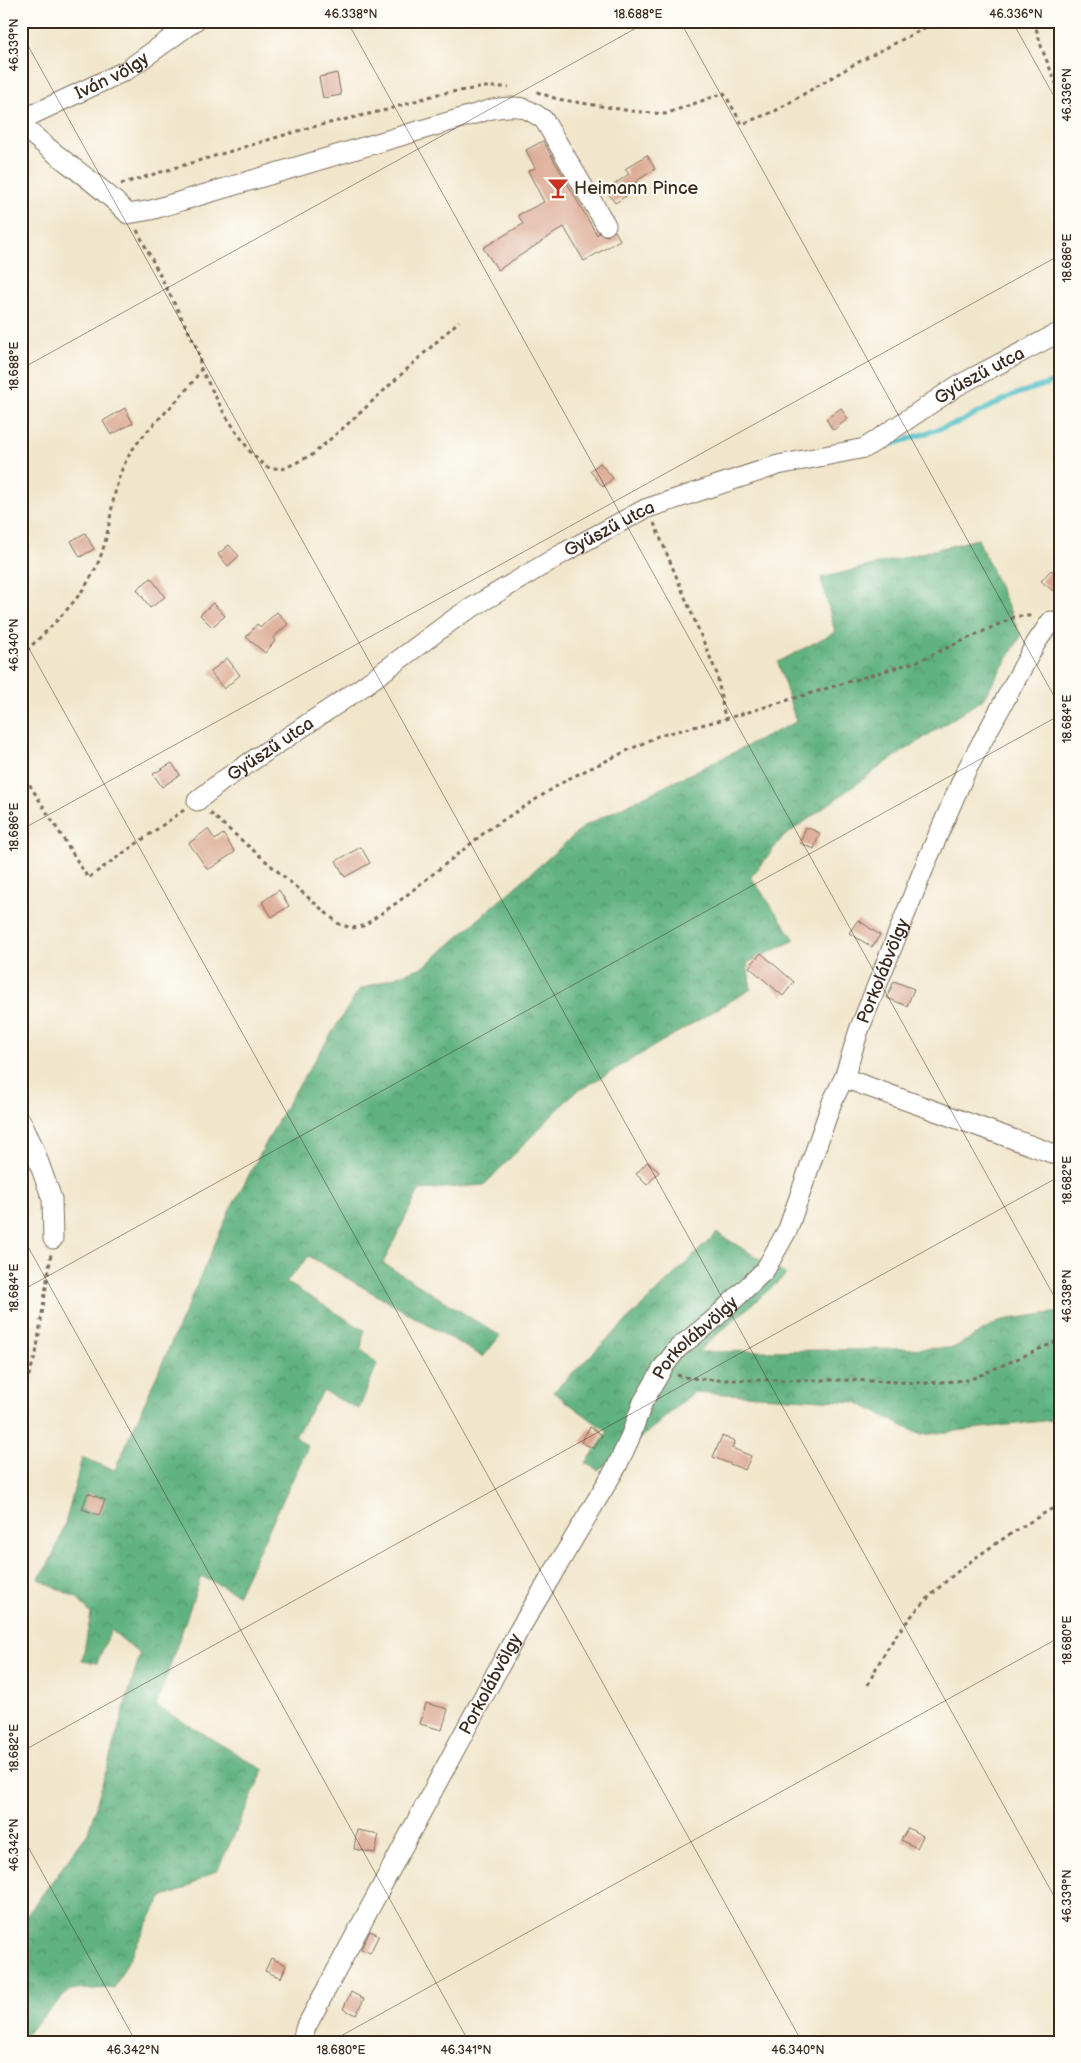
<svg xmlns="http://www.w3.org/2000/svg" width="1081" height="2063" viewBox="0 0 1081 2063" font-family="'Balsamiq Sans',sans-serif">
<style>
.forest{fill:url(#forest-crowns);stroke:#4e6e4f}
.lines{fill:none;stroke-linecap:round;stroke-linejoin:round}
.stream{stroke:#52c0c8;stroke-width:5}
.building{fill:#dba892}
.street-casing{stroke:#7b6c5b;stroke-width:21}
.path{stroke:#7b6c5b;stroke-width:3;stroke-dasharray:4 4;stroke-linecap:butt}
.street{stroke:#fff;stroke-width:19}
.ticks{fill:none;stroke:#3b2a1e;stroke-width:1;stroke-opacity:0.45}
.labels{text-anchor:middle;stroke-width:4;stroke-linejoin:round;paint-order:stroke}
.street-label{font-size:18px;fill:#3b2a1e;stroke:#fdfcf7}
.poi-label{font-size:18px;fill:#3b2a1e;stroke:#fdfcf7;text-anchor:start}
.neatline{fill:none;stroke:#3b2a1e;stroke-width:2}
.ticks-label{font-size:12px;text-anchor:middle;fill:#3b2a1e}
</style>
<defs>
<pattern id="forest-crowns" width="20" height="18" patternUnits="userSpaceOnUse" patternTransform="scale(1.25)"><rect width="20" height="18" fill="#60b280"/><path d="M2 6a3 3 0 1 1 6 0M12 15a3 3 0 1 1 6 0" fill="none" stroke="#509168"/></pattern>
</defs>
<rect width="100%" height="100%" fill="#fdfcf7"/>
<filter id="ink" filterUnits="userSpaceOnUse"><feTurbulence type="fractalNoise" baseFrequency=".02" numOctaves="2"/><feDisplacementMap in="SourceGraphic" scale="10" xChannelSelector="R" yChannelSelector="G"/><feConvolveMatrix kernelMatrix="1 2 1 2 8 2 1 2 1" color-interpolation-filters="sRGB"/></filter>
<filter id="wash" filterUnits="userSpaceOnUse"><feTurbulence type="fractalNoise" baseFrequency=".0096" numOctaves="4" result="noise"/><feDisplacementMap in="SourceGraphic" scale="20" xChannelSelector="R" yChannelSelector="G"/><feGaussianBlur stdDeviation="1.12" result="paint"/><feColorMatrix in="noise" values="0 0 0 0 0 0 0 0 0 0 0 0 0 0 0 0 0 1.4 0 .05"/><feComposite in="paint" operator="in"/></filter>
<g filter="url(#wash)">
<rect width="100%" height="100%" fill="#f1e6cb"/>
<path class="forest" d="M978,539L1021,636L983,699L884,764L782,838L751,877L795,940L747,963L751,989L573,1094L484,1185L419,1190L383,1263L500,1336L483,1357L309,1256L286,1282L364,1330L361,1349L377,1364L359,1409L323,1391L295,1436L308,1447L238,1594L201,1576L156,1706L264,1770L218,1869L181,1891L161,1898L114,1988L70,1990L21,2039V1923L88,1833L140,1654L111,1630L97,1663L82,1661L91,1614L77,1598L38,1579C64,1547 71,1497 82,1458L115,1470L229,1212L287,1104L359,990L425,966L586,825L796,722L778,662L835,632L821,578Z
M717,1233L786,1275L697,1352L953,1348L1002,1320L1060,1312V1419L921,1435L856,1402L694,1392L646,1434L598,1470L586,1463L608,1432L553,1392Z"/>
<g class="lines">
<path class="stream" d="M893,444L960,422L1013,395L1060,380"/>
</g>
<g id="blocks">
<path class="building" d="M337,73L341,95L323,98L319,77Z
M543,141L597,235L599,233L607,236L615,231L620,240L584,261L564,227L498,270L483,248L523,224L518,215L544,202L528,171L535,168L526,150Z
M647,155L655,169L635,182L639,188L615,203L606,190L629,174L625,169Z
M125,408L133,423L111,435L103,421Z
M841,408L848,419L833,430L826,419Z
M600,463L613,478L603,487L590,471Z
M85,533L94,549L80,557L71,541Z
M229,545L239,556L228,566L218,554Z
M1051,570L1060,577V582L1053,591L1041,581Z
M151,578L165,597L150,608L137,589Z
M213,603L225,616L212,627L200,615Z
M277,612L288,624L273,638L276,640L265,653L246,637L257,624L261,627Z
M227,658L240,675L224,689L210,672Z
M172,763L180,775L162,787L153,774Z
M806,827L820,833L814,849L800,843Z
M208,829L215,840L223,834L235,852L208,870L189,843Z
M361,847L370,863L345,877L336,861Z
M279,890L289,906L272,917L262,902Z
M858,920L880,935L872,947L849,933Z
M761,953L794,982L783,996L749,967Z
M894,981L914,989L907,1006L887,998Z
M647,1162L659,1172L647,1185L636,1174Z
M590,1427L602,1435L594,1449L581,1442Z
M722,1436L735,1441L732,1448L751,1456L745,1470L713,1457Z
M88,1493L105,1500L99,1515L82,1509Z
M426,1703L448,1709L442,1730L420,1724Z
M908,1828L923,1836L917,1848L901,1840Z
M357,1830L379,1834L375,1853L354,1849Z
M370,1931L379,1935L370,1953L361,1949Z
M271,1958L286,1965L281,1978L265,1971Z
M351,1992L364,1999L356,2015L343,2009Z"/>
</g>
</g>
<g filter="url(#ink)">
<use href="#blocks" fill-opacity="0" stroke="#7b6c5b" stroke-width="1"/>
<g class="lines">
<g class="street-casing">
<g id="street">
<path id="s1" d="M21,120L127,70L195,21"/>
<path d="M21,124C54,157 96,180 128,214L151,210L492,109C517,105 524,105 544,120L606,225"/>
<path id="s2" d="M197,801L222,781L361,688L458,616L565,552L645,509L778,465L865,448L957,386L1060,332"/>
<path d="M844,1078L1060,1156"/>
<path d="M21,1121L33,1146L52,1199L53,1239"/>
<path id="s3" d="M302,2042L305,2029L519,1630L617,1466L629,1440L643,1402L664,1366L678,1348L712,1321L765,1270L788,1229L832,1102L844,1078L859,1030L928,858L966,771L1036,643L1051,621"/>
</g>
</g>
<path class="path" d="M1034,21L1042,49L1060,93
M537,92L557,99L631,111L665,114L724,93L742,124L775,111L853,65L938,21
M121,184L308,128L386,110L438,94L486,87H509
M137,230L198,350L201,369L224,413L251,453L266,467L283,469L312,455L351,421L459,321
M654,523L717,674L725,719
M21,656C51,626 89,594 102,552C111,526 112,492 123,467C140,428 180,406 201,369
M21,771L88,878L184,810
M210,813L339,924L352,928L363,926L398,902L489,829L568,779L658,736L725,719L918,661L1017,616H1034
M677,1375L689,1378L721,1380H844L927,1383L969,1380L1060,1340
M21,1399L36,1354L51,1254
M868,1685C907,1597 980,1551 1060,1504"/>
<use href="#street" class="street"/>
</g>
</g>
<path class="ticks" d="M347,21L1060,1307M680,21L1060,707M1012,21L1060,107M21,33L1060,1907M21,369L649,21M21,634L802,2042M21,830L1060,255M21,1234L469,2042M21,1291L1060,715M21,1752L1060,1176M21,1834L136,2042M330,2042L1060,1637"/>
<defs>
<g id="bar-bare" transform="scale(1.725)"><path d="M-6-5H6L.8 .8V4.5H3.5V6h-7V4.5H-.8V.8Z" fill="#c8321e" stroke="#fdfcf7" stroke-width="2.5" paint-order="stroke"/></g>
</defs>
<g fill-rule="evenodd">
<use href="#bar-bare" x="558" y="188"/>
</g>
<g class="labels">
<g class="street-label">
<text dy="6" stroke="none"><textPath href="#s1" startOffset="101">Iván völgy</textPath></text>
<text dy="6" stroke="none"><textPath href="#s2" startOffset="900">Gyűszű utca</textPath></text>
<text dy="6" stroke="none"><textPath href="#s2" startOffset="495">Gyűszű utca</textPath></text>
<text dy="6" stroke="none"><textPath href="#s2" startOffset="90">Gyűszű utca</textPath></text>
<text dy="6" stroke="none"><textPath href="#s3" startOffset="1230">Porkolábvölgy</textPath></text>
<text dy="6" stroke="none"><textPath href="#s3" startOffset="810">Porkolábvölgy</textPath></text>
<text dy="6" stroke="none"><textPath href="#s3" startOffset="405">Porkolábvölgy</textPath></text>
</g>
<g class="poi-label">
<text x="574" y="194">Heimann Pince</text>
</g>
</g>
<rect width="1081" height="2063" fill="none" stroke="#fdfcf7" stroke-width="55"/>
<rect x="28" y="28" width="1026" height="2008" class="neatline"/>
<g class="ticks-label">
<text x="351" y="18">46.338°N</text>
<text x="638" y="18">18.688°E</text>
<text x="1016" y="18">46.336°N</text>
<text transform="translate(14 45) rotate(-90)" y="4">46.339°N</text>
<text transform="translate(1067 95) rotate(-90)" y="4">46.336°N</text>
<text transform="translate(1067 258) rotate(-90)" y="4">18.686°E</text>
<text transform="translate(14 366) rotate(-90)" y="4">18.688°E</text>
<text transform="translate(14 645) rotate(-90)" y="4">46.340°N</text>
<text transform="translate(1067 719) rotate(-90)" y="4">18.684°E</text>
<text transform="translate(14 827) rotate(-90)" y="4">18.686°E</text>
<text transform="translate(1067 1180) rotate(-90)" y="4">18.682°E</text>
<text transform="translate(14 1288) rotate(-90)" y="4">18.684°E</text>
<text transform="translate(1067 1296) rotate(-90)" y="4">46.338°N</text>
<text transform="translate(1067 1640) rotate(-90)" y="4">18.680°E</text>
<text transform="translate(14 1748) rotate(-90)" y="4">18.682°E</text>
<text transform="translate(14 1845) rotate(-90)" y="4">46.342°N</text>
<text transform="translate(1067 1896) rotate(-90)" y="4">46.339°N</text>
<text x="133" y="2054">46.342°N</text>
<text x="341" y="2054">18.680°E</text>
<text x="466" y="2054">46.341°N</text>
<text x="798" y="2054">46.340°N</text>
</g>
</svg>
